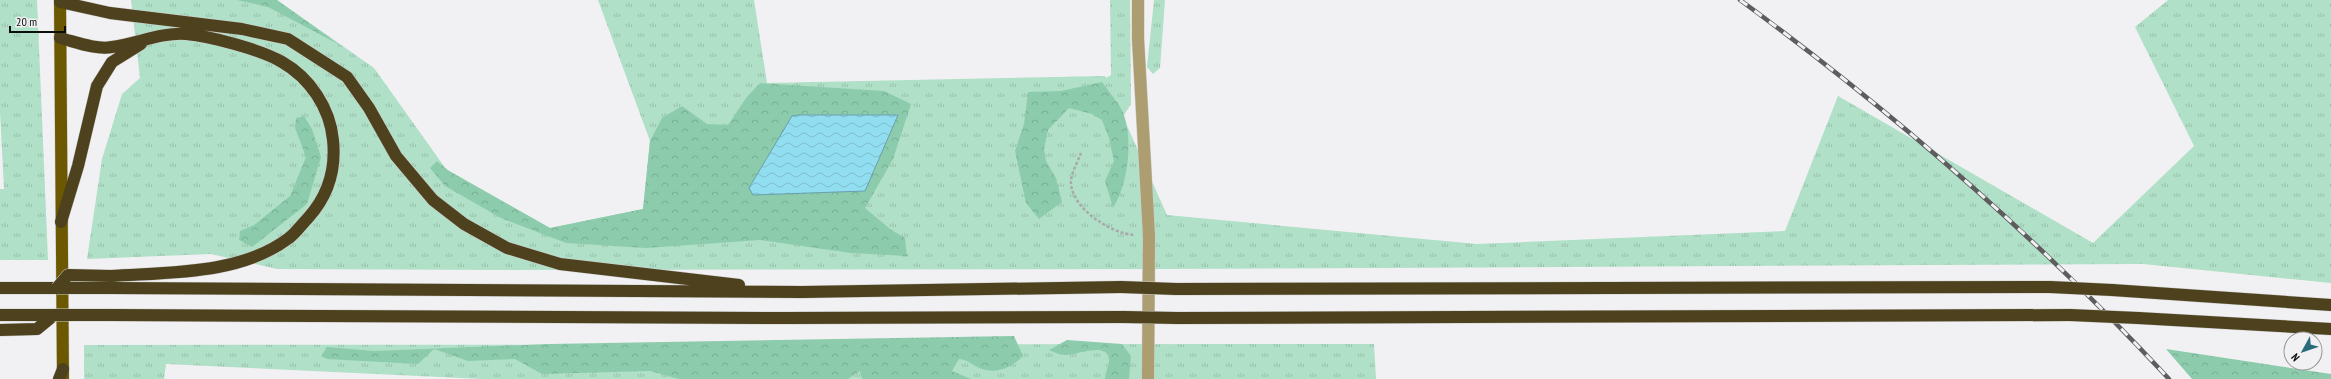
<svg xmlns="http://www.w3.org/2000/svg" width="2331" height="379" viewBox="0 0 2331 379" font-family="'PT Sans Narrow',sans-serif">
<style>
.grass{fill:url(#grass-tufts)}
.forest{fill:url(#forest-crowns)}
.water{fill:url(#water-waves);stroke:#6a9fad}
.lines{fill:none;stroke-linecap:round;stroke-linejoin:round}
.minor-casing{stroke:#cdcdce;stroke-width:13}
.major-casing{stroke:#cdcdce;stroke-width:13}
.highway-casing{stroke:#cdcdce;stroke-width:13}
.path{stroke:#a9a9aa;stroke-width:2.5;stroke-dasharray:3 2;stroke-linecap:butt}
.minor{stroke:#ac9e71;stroke-width:12}
.major{stroke:#6d5802;stroke-width:12}
.highway{stroke:#4d421d;stroke-width:12}
.rail-casing{stroke:#5d5d5e;stroke-width:4.5}
.rail{stroke:#f1f1f3;stroke-width:3;stroke-dasharray:9;stroke-linecap:butt}
.highway-bridge-casing{stroke:#cdcdce;stroke-width:13;stroke-linecap:butt}
.highway-bridge{stroke:#4d421d;stroke-width:12}
</style>
<defs>
<pattern id="grass-tufts" width="24" height="20" patternUnits="userSpaceOnUse"><rect width="24" height="20" fill="#b0e0c7"/><path d="M3 7l-1-3M5 7V3M7 7l1-3M15 17l-1-3M17 17v-4M19 17l1-3" fill="none" stroke="#96bfaa"/></pattern>
<pattern id="forest-crowns" width="20" height="18" patternUnits="userSpaceOnUse"><rect width="20" height="18" fill="#8cccad"/><path d="M2 6a3 3 0 1 1 6 0M12 15a3 3 0 1 1 6 0" fill="none" stroke="#78ae94"/></pattern>
<pattern id="water-waves" width="16" height="10" patternUnits="userSpaceOnUse"><rect width="16" height="10" fill="#92def1"/><path d="M0 5q4-4 8 0t8 0" fill="none" stroke="#7dbdcd"/></pattern>
</defs>
<rect width="100%" height="100%" fill="#f1f1f3"/>
<path class="grass" d="M0,0H37L48,260H0V189H4L0,112Z
M131,0H277L374,68L446,169L550,228L643,209L650,141L598,0H754L767,83L1105,76L1106,78L1111,75L1110,0H1130L1131,104L1124,115L1120,110L1167,215L1477,244L1785,231L1838,96L2093,243L2194,146L2135,27L2168,0H2331V283L2143,264L1162,269L516,270L277,269L211,254L87,259L102,159L122,94L140,78Z
M1154,0H1165L1160,68L1153,74L1147,67Z
M1374,344L1376,379H482L166,364L164,379H84V345Z"/>
<path class="forest" d="M237,0H277L340,45L268,7Z
M1102,82C1109,92 1120,104 1124,115C1133,142 1128,184 1113,208L1105,181L1114,161L1109,138L1102,120L1092,114L1069,108L1048,130L1044,149L1046,161L1056,178L1062,202L1039,219L1026,203L1015,151L1024,124L1028,92L1061,91Z
M760,83L884,91L911,104L893,159L865,208L890,229L905,238L907,256L851,253L760,240L646,248L566,243L501,218L445,186L430,168L437,161L449,171L550,228L643,209L650,141L662,118L682,106L707,124L728,125L746,98Z
M304,116L312,129L321,157L307,204L252,247L239,240L240,231L254,225L290,196L306,157L295,128L296,118Z
M1014,336L1023,356C1012,367 999,374 982,369C973,366 969,360 959,359L952,371L971,379H862L860,371L848,379H679L650,371L542,374L515,359L468,361L434,349L418,364L327,359L321,356L327,347L374,351L549,344Z
M1067,340L1122,344L1131,356L1129,379H1105C1105,373 1109,366 1109,360C1108,340 1075,356 1064,355C1060,355 1054,352 1049,350Z
M2166,349L2331,374V379H2192Z"/>
<path class="water" d="M798,115H898L865,191L753,195L749,188L792,116Z"/>
<g class="lines">
<g class="minor-casing">
<path id="minor" d="M1138,0V39L1149,236L1148,379"/>
</g>
<g class="major-casing">
<path id="major" d="M60,0L63,379"/>
</g>
<g class="highway-casing">
<path id="highway" d="M60,2L110,13L242,29L288,39L347,77L369,108L396,156L433,200L464,224L507,248L560,264L739,285
M60,38C76,42 96,50 112,47C136,44 162,32 186,34C210,36 262,50 282,62C310,78 330,108 333,140C336,169 328,196 308,218C302,224 296,233 289,238C240,275 169,272 111,276
M61,222L78,166L97,86L112,62L141,44
M0,288H57
M111,288L802,292L1121,287
M1176,289L2050,287
M2112,290L2331,305
M0,315H54
M112,315L784,318L1124,317
M1177,318L2070,315
M2138,318L2331,329
M0,330L37,329L54,315
M59,379L63,369"/>
</g>
<path class="path" d="M1081,153C1078,161 1072,172 1071,180C1069,207 1111,234 1135,235"/>
<use href="#minor" class="minor"/>
<use href="#major" class="major"/>
<use href="#highway" class="highway"/>
<g class="rail-casing">
<path id="rail" d="M1740,0C1896,114 2038,238 2169,379"/>
</g>
<use href="#rail" class="rail"/>
<g class="highway-bridge-casing">
<path id="highway-bridge" d="M1121,287L1176,289
M2050,287L2112,290
M57,288L68,275L111,276
M57,288H111
M54,315H112
M2070,315L2138,318
M1124,317L1177,318"/>
</g>
<use href="#highway-bridge" class="highway-bridge"/>
</g>
<g transform="translate(2303 351) rotate(230)"><circle r="19" fill="#f1f1f3" stroke="#969697"/>
<path d="M0-3L7 15L0 10L-7 15Z" fill="#296b7d"/>
<text y="-6" font-size="11" font-weight="bold" text-anchor="middle" fill="#0d0d0d">N</text>
</g>
<path d="M10 26v6h55v-6" fill="none" stroke="#0d0d0d" stroke-width="2"/>
<text x="16" y="26" font-size="12" fill="#0d0d0d" stroke="#f1f1f3" stroke-width="3" paint-order="stroke">20 m</text>
</svg>
